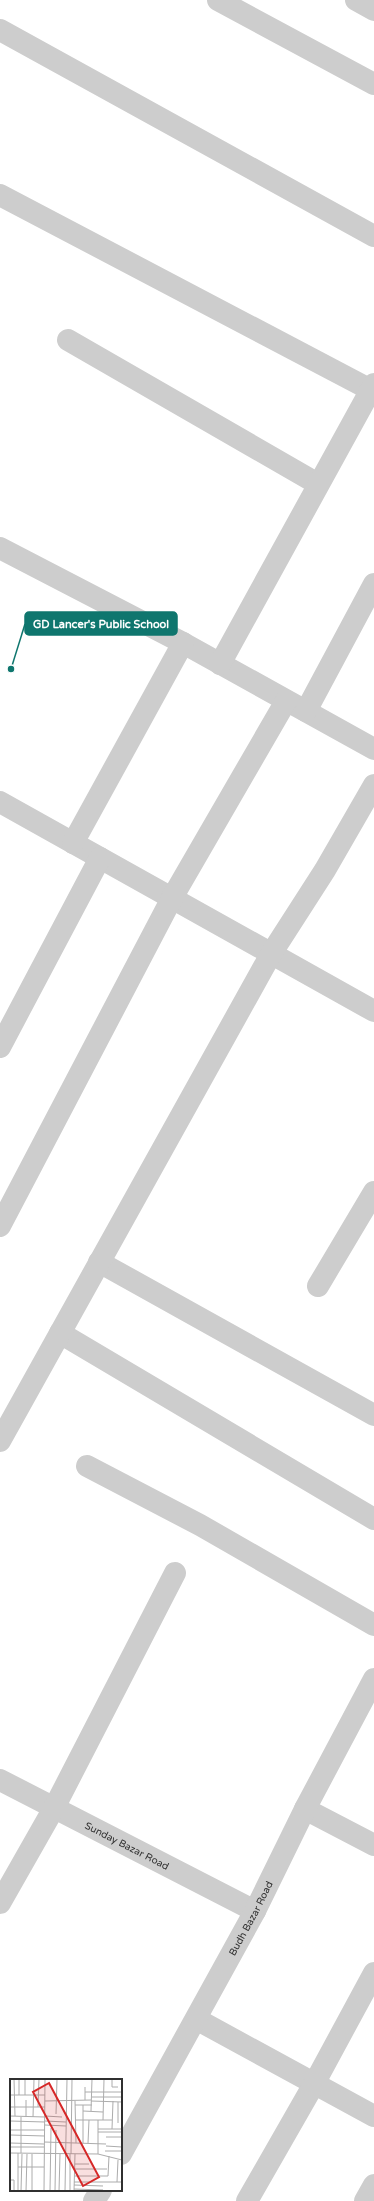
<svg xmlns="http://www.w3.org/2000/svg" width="374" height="2201" viewBox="0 0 374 2201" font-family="'Varela Round',sans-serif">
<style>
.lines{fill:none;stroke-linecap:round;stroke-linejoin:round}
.minor{stroke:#cdcdcd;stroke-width:22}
.labels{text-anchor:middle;stroke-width:4;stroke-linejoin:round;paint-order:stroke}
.street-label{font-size:10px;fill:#303030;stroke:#fff}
.inset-road{fill:none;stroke:#acacac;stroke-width:1}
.view{fill:#d62828;fill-opacity:0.15;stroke:#d62828;stroke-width:2}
.inset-edge{fill:none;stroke:#303030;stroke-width:2}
.leader{fill:none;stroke:#0f766e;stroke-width:1.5}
.callout-dot{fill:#0f766e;stroke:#fff;stroke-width:1.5}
.callout{fill:#0f766e;stroke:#0f766e;stroke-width:1.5}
.callout-label{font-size:11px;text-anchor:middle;font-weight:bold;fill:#fff}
</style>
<rect width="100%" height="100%" fill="#fff"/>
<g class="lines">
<g class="minor">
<path d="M218,0L374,84"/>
<path d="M356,0L374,10"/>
<path d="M0,30L374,236"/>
<path d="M0,195L371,390"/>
<path d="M68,340L318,484"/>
<path d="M0,548L183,643L374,749"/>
<path d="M220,664L374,384"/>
<path d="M306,711L374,584"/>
<path d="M0,802L374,1011"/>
<path d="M73,843L183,643"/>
<path d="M0,1047L100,858"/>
<path d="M0,1226L172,898L286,701"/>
<path d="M99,1262L374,1415"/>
<path d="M318,1286L374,1192"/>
<path d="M60,1333L374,1519"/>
<path d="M0,1441L271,954L325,870L374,785"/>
<path d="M87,1466L200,1525L374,1625"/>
<path id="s1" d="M0,1780L255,1911"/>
<path d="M305,1809L374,1845"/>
<path d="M0,1903L54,1808L175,1573"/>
<path d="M196,2019L374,2116"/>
<path id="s2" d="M121,2154L255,1911L305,1809L374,1679"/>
<path d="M94,2201L101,2190"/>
<path d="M247,2201L314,2084L374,1973"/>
<path d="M365,2201L374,2185"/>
</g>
</g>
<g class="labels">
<g class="street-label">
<text dy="4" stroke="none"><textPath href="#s1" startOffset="143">Sunday Bazar Road</textPath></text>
<text dy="4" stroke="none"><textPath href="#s2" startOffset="269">Budh Bazar Road</textPath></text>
</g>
</g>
<g transform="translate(10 2079)">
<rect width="112" height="112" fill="#fff"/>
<path class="inset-road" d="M4,0L5,37M102,0V8H108M75,13H112M0,16H35M9,16V0M15,16V0M82,18H112M75,21V8M35,22L81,21M65,22L66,64M81,22L112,23M65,26H82M0,28H35M28,28L29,0M73,32L93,33M81,32L82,0M46,35L47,0M0,37L35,38M35,37L52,38M16,38V21M23,38L24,0M66,41H102M93,41L94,0M0,42L35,43M35,42L56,43M108,44V23M35,46L56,47M88,50H112M102,50L103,22M0,51H35M88,53H112M0,56L35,57M96,58H112M34,63L96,65M0,64L34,65M73,64V26M78,64L79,41M96,67L112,68M0,68H34M95,72H112M0,74L88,75L112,81M11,74V38M61,75L62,0M88,75V41M65,85H79M8,88H34M65,90H97M65,97H98L99,77M0,101H4V112M64,103H112M107,103L108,81M64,106L93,107M64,110L93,111M8,112V74M11,112L12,75M16,112L17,75M22,112V75M34,112L35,0M40,112L41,49M45,112L46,51M49,112L50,75M55,112L57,0M60,112V75M64,112L65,75M112,112V61"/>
<path class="view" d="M39,4L89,98L73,107L23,13Z"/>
<rect width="112" height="112" class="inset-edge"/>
</g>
<path class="leader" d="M11 669L25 624"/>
<circle class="callout-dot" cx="11" cy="669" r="4"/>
<rect class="callout" x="25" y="612" width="152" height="23" rx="4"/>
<g class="callout-label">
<text x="101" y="628">GD Lancer's Public School</text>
</g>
</svg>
